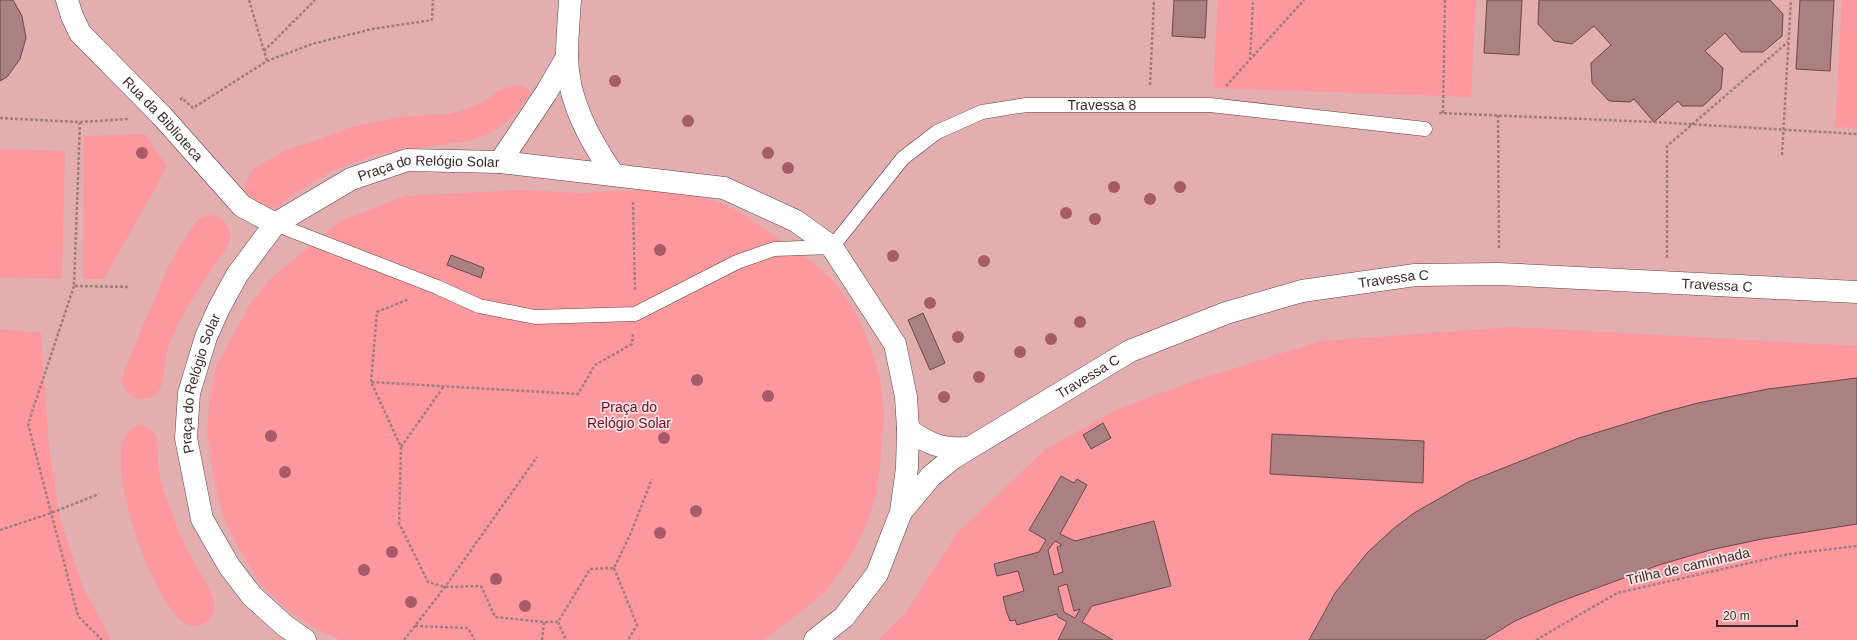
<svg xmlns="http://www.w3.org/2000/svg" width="1857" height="640" viewBox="0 0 1857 640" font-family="Arial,sans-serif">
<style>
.built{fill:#e3aeb0}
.green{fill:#fd989f}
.building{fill:#ab8082;stroke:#6d4749;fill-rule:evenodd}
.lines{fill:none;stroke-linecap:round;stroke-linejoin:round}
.service-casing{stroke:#653f41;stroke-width:15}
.minor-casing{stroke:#653f41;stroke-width:23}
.tertiary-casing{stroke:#653f41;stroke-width:23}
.path{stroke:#a07e80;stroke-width:2.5;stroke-dasharray:3 2;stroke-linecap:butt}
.service{stroke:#fff;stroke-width:14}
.minor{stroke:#fff;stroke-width:22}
.tertiary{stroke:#fff;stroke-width:22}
.tree{fill:#a75a68}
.labels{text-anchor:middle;stroke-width:3.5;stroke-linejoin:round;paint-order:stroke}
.street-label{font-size:14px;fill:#3c2a2b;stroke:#fbe4e4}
.park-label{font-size:14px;fill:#710922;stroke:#fbe4e4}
</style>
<rect width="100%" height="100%" fill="#eabcbe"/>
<path class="built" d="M0,0H1857V640H0Z"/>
<path class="green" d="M1218,0H1476L1471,97L1213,88Z
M1842,0H1857V128L1835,127Z
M520,85L530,91L526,101L512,117L492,133L468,141L377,154L330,172L291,196L279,206L270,209L261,208L247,196L245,187L247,178L252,170L287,149L312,142L352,127L390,119L409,116L450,114L482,103L501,89Z
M145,134L167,167L104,279H83L84,136Z
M0,149L65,151L62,279L0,277Z
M668,188L724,204L743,214L823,270L837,285L856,314L869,342L880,377L884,414L880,466L876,496L867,524L852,554L826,592L764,640H340L322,632L290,612L262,586L242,554L224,519L216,490L207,434L209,401L216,366L250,304L269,280L340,221L405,196L519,190L581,193Z
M212,215C227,219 234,231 228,246C206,278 182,310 168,348C164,360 166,386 156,394C148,402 133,400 126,391C124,388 123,383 122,380L125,368L168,267L179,247L199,218Z
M1513,327L1857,346V640H878L906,612L957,533L1046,449L1118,409L1194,381L1321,341Z
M0,329L41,333L49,448L60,518L83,587L111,640H0Z
M143,425C148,427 152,429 155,434C160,445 157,461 159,473C162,489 170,506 175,522C180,537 189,552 196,566C204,580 227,608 206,622C200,626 193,627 186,624C154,609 86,428 143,425Z"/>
<path class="building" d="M0,0H13L22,16L26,38L20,59L7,77L0,81Z
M1174,0H1207L1205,38L1172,36Z
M1487,0H1522L1519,55L1484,53Z
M1539,0H1770L1783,14L1782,36L1763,52H1741L1725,33L1705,51L1723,68L1721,89L1703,106H1682L1678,101L1654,122L1634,99L1630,102L1609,101L1592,83L1591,63L1611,45L1594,26L1572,44L1554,41L1538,24Z
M1800,0H1834L1830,71L1796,69Z
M451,255L484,268L481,278L447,265Z
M923,313L945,363L930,370L908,320Z
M1857,378V524L1762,539L1710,550L1659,565L1559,602L1515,621L1484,640H1309L1335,593L1367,553L1393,529L1414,513L1468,482L1579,438L1664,412L1698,403L1768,389Z
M1103,423L1111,438L1091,449L1083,435Z
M1272,434L1424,441L1423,483L1270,474Z
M1061,476L1074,483L1077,479L1087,485L1060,534L1075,541L1154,521L1171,586L1092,606L1082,622L1113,640H1058L1067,622L1058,617L1057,614L1017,625L1015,620L1010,621L1006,610L1003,597L1024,591L1018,571L997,576L994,564L1039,552L1046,540L1029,530ZM1055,541L1062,545L1057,547L1063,572L1054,575L1048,550ZM1067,584L1074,611L1080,609L1075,618L1064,612L1058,587Z"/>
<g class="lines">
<g class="service-casing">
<g id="service">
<path id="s1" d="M275,224L437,287L479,306L535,317L635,314L737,262L774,249L832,247L903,158L937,132L982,112L1026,105H1210L1425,129"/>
</g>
</g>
<g class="minor-casing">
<g id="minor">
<path id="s2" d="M67,0L72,16L80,33L162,116L242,206L275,224"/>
<path d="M570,0C569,18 567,37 567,55C567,99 589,139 613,174"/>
<path d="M500,162L546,93L567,57"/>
</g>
</g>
<g class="tertiary-casing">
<g id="tertiary">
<path d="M908,429C927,444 944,450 968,448"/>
<path id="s3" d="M901,512L931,476L953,458L1130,351L1226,313L1302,291L1415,275L1499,274L1857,292"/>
<path id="s4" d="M305,640L284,625L252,596L229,566L202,519L186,438L189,393L206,337L219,308L237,275L275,224L351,179L407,160L500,162L724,188L796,221L832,247L895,344L906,397L908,429L907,468L901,512L877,574L844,617L815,640"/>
</g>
</g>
<path class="path" d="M249,0L267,61
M264,51L315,0
M1250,60L1253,0
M1150,85L1154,0
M1226,86L1304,0
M180,100L182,98L193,108L267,61L312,44L372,29L432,20L433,0
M1439,113L1654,122L1857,134
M1443,113L1445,0
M1498,115L1499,250
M0,118L80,122L129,119
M80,122L74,286L130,287
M1782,155L1791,0
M633,202L635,291
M1667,258V146L1788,42
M74,286L28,424L78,616L102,640
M633,334L632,344L595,365L578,394L371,382L401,447L399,523L428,582L445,587L481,586L495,617L544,622H558L590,569L614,568L630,535L652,479
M371,382L377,312L409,299
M401,447L444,386
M0,530L51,513L99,494
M614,568L637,625L628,640
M558,622L566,640
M415,626L468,628L475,640
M404,640L445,587L537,457
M542,640L544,622
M1536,640L1617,593L1789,554L1857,546"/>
<use href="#service" class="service"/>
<use href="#minor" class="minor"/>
<use href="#tertiary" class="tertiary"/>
</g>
<g class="tree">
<circle cx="615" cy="81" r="6"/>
<circle cx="688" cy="121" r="6"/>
<circle cx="142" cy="153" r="6"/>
<circle cx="768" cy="153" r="6"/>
<circle cx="788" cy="168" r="6"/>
<circle cx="1114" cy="187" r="6"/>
<circle cx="1180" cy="187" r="6"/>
<circle cx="1150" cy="199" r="6"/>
<circle cx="1066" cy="213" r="6"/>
<circle cx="1095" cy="219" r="6"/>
<circle cx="660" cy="250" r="6"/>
<circle cx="893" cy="256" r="6"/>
<circle cx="984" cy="261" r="6"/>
<circle cx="930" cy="303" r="6"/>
<circle cx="1080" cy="322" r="6"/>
<circle cx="958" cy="337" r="6"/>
<circle cx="1051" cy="339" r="6"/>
<circle cx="1020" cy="352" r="6"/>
<circle cx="979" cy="377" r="6"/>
<circle cx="697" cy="380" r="6"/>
<circle cx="768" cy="396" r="6"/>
<circle cx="944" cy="397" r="6"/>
<circle cx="271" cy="436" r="6"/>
<circle cx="664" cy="438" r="6"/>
<circle cx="285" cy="472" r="6"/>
<circle cx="696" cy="511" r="6"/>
<circle cx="660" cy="533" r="6"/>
<circle cx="392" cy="552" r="6"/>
<circle cx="364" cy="570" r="6"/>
<circle cx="496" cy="579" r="6"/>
<circle cx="411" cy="602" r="6"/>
<circle cx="525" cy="606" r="6"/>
</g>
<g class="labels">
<g class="street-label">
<text dy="5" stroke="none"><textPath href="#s1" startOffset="915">Travessa 8</textPath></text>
<text dy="5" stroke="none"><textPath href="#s2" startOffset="155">Rua da Biblioteca</textPath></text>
<text dy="5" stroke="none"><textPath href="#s4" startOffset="648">Praça do Relógio Solar</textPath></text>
<text dy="5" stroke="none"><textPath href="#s3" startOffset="557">Travessa C</textPath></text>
<text dy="5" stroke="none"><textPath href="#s3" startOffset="881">Travessa C</textPath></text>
<text dy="5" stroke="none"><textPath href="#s3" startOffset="233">Travessa C</textPath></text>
<text dy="5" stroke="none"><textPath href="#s4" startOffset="300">Praça do Relógio Solar</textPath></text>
<text transform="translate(1688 566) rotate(-13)" y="5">Trilha de caminhada</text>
</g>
<g class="park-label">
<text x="629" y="412">Praça do<tspan x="629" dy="16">Relógio Solar</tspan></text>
</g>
</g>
<path d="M1717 620v6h80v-6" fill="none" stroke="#3c2a2b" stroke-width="2"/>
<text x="1723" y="620" font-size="12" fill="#3c2a2b" stroke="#fbe4e4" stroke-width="3" paint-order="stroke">20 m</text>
</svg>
